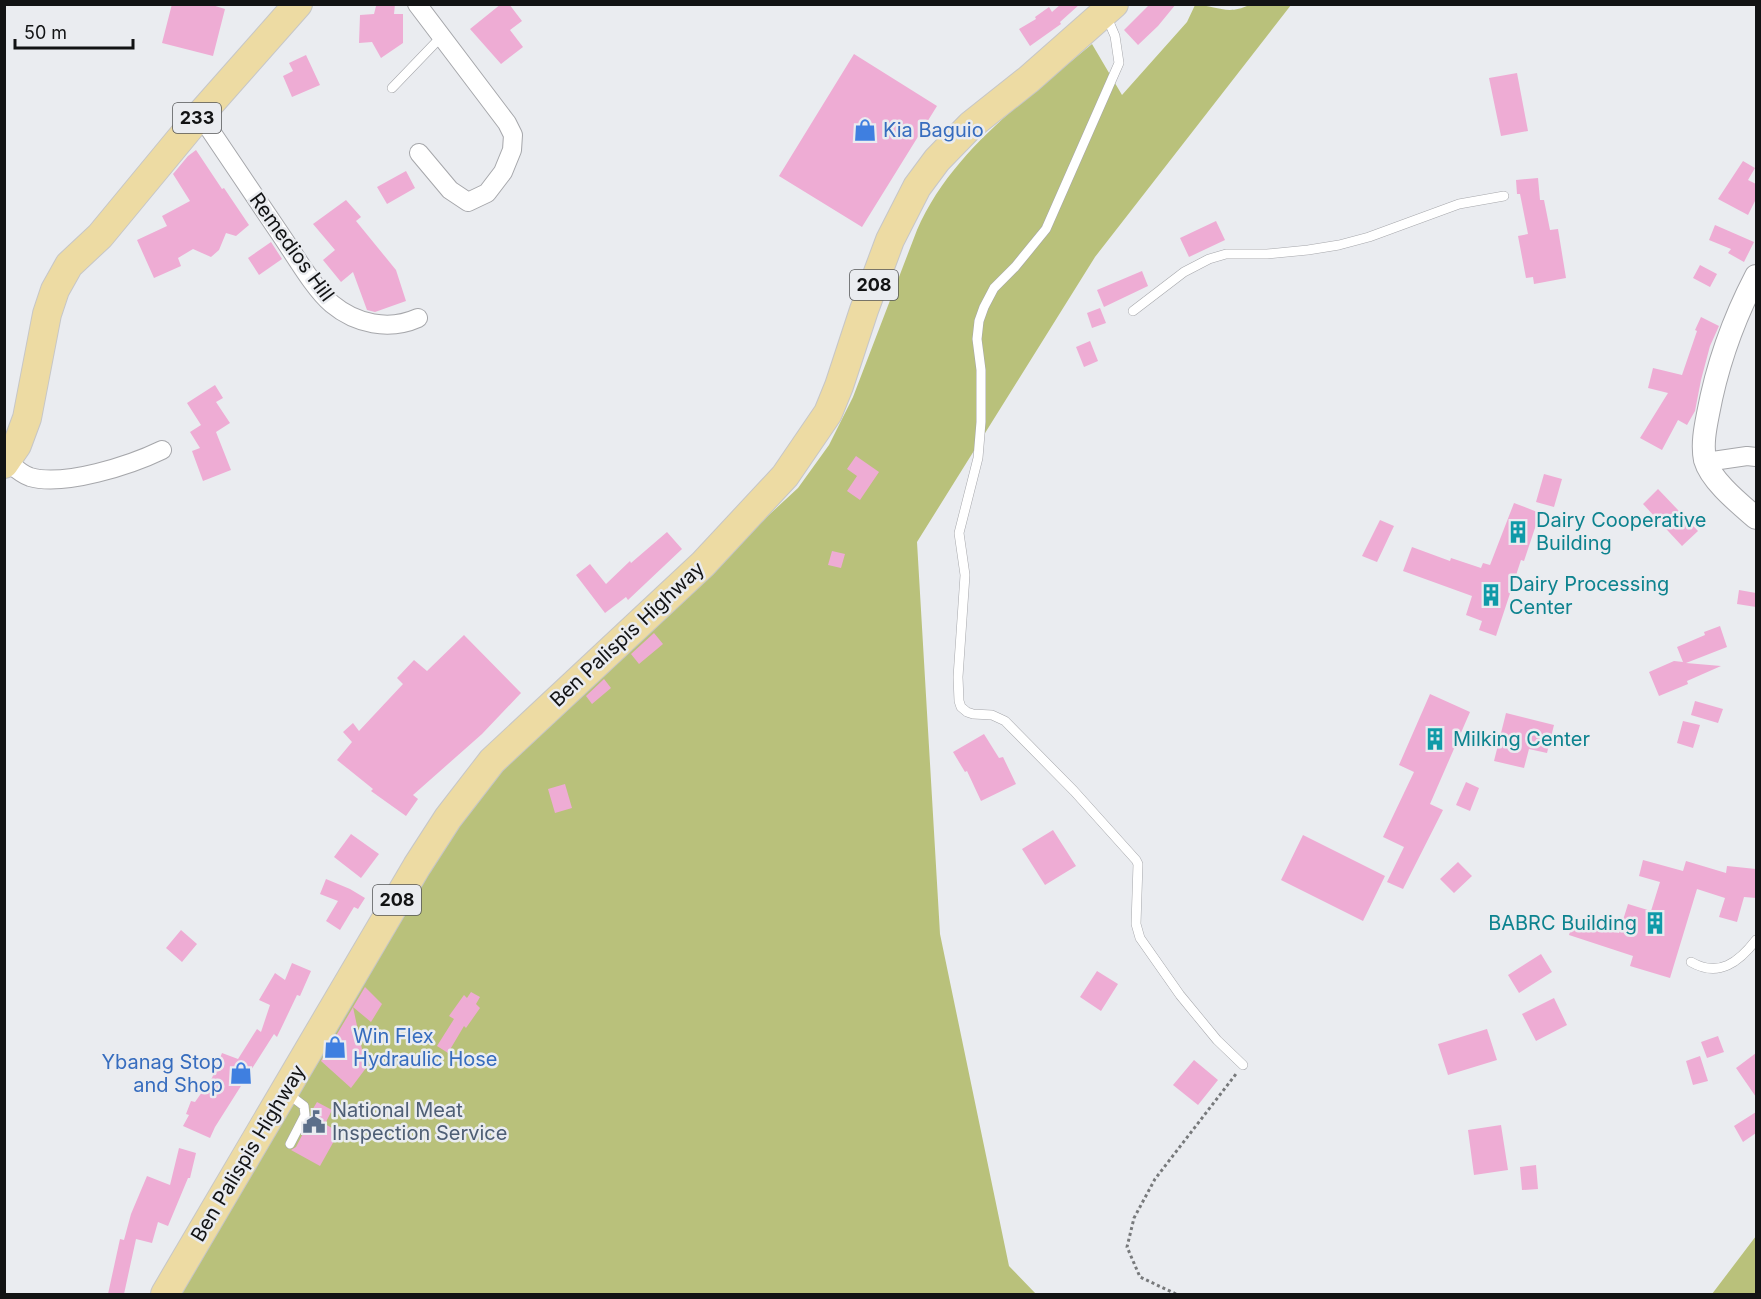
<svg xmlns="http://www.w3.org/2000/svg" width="1761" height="1299" viewBox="0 0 1761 1299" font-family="Inter,sans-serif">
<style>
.forest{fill:#b9c17b}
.building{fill:#eeacd4}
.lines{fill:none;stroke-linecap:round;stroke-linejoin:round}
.service-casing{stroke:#a6a7ab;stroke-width:10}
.minor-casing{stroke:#a6a7ab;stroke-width:20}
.tertiary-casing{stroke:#a6a7ab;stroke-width:24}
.primary-casing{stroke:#c6c6c7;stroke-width:30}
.path{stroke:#77797b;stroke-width:3;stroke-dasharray:3 3;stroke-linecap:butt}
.service{stroke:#fff;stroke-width:9}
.minor{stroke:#fff;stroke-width:18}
.tertiary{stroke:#fff;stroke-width:22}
.primary{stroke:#eddba3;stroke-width:28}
.labels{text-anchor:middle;stroke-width:5;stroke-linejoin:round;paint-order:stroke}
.shield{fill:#eaecf0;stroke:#535456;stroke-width:1.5}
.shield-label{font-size:18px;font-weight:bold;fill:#121314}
.shop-label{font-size:20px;fill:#366cbe;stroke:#eaecf0;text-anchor:start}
.street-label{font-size:20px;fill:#121314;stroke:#eaecf0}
.culture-label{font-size:20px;fill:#0d838f;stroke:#eaecf0;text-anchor:start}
.service-label{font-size:20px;fill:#4e5e75;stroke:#eaecf0;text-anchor:start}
</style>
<rect width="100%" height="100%" fill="#eaecf0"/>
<path class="forest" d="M1195,5C1216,5 1227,16 1249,5H1291L1095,257L917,542L940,934L1009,1266L1036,1294H172L402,903L497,773L566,703L798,488L829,445L853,397L917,230C952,150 1028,98 1092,44L1122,95L1187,22Z
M1756,1236V1294H1712Z"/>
<path class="building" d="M172,4H209L225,9L213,56L162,43Z
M395,4L394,14H403V43L381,58L372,42L359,43L360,15L374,14L376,6Z
M501,4H509L522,21L510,30L523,47L501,64L470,29Z
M1061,4H1080L1060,22L1061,24L1030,46L1019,29L1036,19L1035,17L1049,7L1052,12Z
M1150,4H1176L1158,26L1138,45L1124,30Z
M854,54L937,106L862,227L779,176Z
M306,55L320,85L292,97L283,76L293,71L289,63Z
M1517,73L1528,131L1501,136L1489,78Z
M196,150L222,189L224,188L249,225L236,236L226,233L219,250L211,257L193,249L178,258L181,266L154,278L137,240L167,226L162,216L190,201L173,174L188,156Z
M1743,161L1755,168L1748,180L1756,184V199L1748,215L1718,199Z
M406,171L415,188L387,204L377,187Z
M1538,178L1540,200H1544L1550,230L1558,229L1566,278L1534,284L1533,277L1526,278L1518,236L1528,234L1520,194H1517L1516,180Z
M346,200L361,217L356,221L396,270L406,301L375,312L367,310L353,272L341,282L323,260L335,250L313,224Z
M1216,221L1225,240L1189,257L1180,238Z
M1715,225L1754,242L1744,262L1728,253L1731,249L1709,240Z
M271,242L282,259L259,275L248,258Z
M1700,265L1717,274L1710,287L1693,278Z
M1142,271L1148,286L1104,307L1097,290Z
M1100,308L1106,323L1092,328L1087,313Z
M1701,317L1719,326L1710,346L1701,380L1695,411L1687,425L1678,420L1662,450L1640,438L1668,393L1648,388L1653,368L1682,375L1697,331L1695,330Z
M1090,341L1098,361L1084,367L1076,347Z
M215,385L223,398L216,402L230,423L216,432L231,470L203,481L192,451L200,448L190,432L201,425L187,403Z
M856,456L879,472L860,500L847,491L857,476L847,469Z
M1544,474L1562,479L1554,507L1536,502Z
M1658,489L1698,531L1682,546L1643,504Z
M1514,503L1540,513L1524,561L1521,560L1496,636L1479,630L1482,621L1466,615L1472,596L1403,571L1412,547L1450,561L1451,558L1481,568L1483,563L1490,565Z
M1380,520L1394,526L1377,562L1362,556Z
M667,532L682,549L628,600L626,597L605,613L576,575L590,564L606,584L630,561L631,563Z
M832,551L845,554L841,568L828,565Z
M1739,590L1756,593V607L1737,604Z
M1720,626L1727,647L1686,663L1721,666L1687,681L1688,684L1659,696L1649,672L1674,661L1683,662L1677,647L1705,635L1704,632Z
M654,633L663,644L639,664L631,654Z
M464,635L521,693L482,734L413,795L418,799L406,816L371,791L373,789L337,760L352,742L343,732L353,723L359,731L403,684L397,678L414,660L427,671Z
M604,679L611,688L592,704L586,696Z
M1430,694L1470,712L1430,804L1443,810L1403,889L1387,882L1404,847L1383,837L1414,772L1399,765Z
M1695,701L1723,709L1718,723L1691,715Z
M1506,713L1554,725L1547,753L1529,749L1524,768L1494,761Z
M1683,721L1700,725L1693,748L1677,743Z
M984,734L999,758L1003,757L1016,784L981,801L967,771L965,772L953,752Z
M1466,782L1479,788L1470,811L1456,805Z
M565,784L572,808L555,813L548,789Z
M1053,830L1076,866L1045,885L1022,849Z
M351,834L379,854L361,878L334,857Z
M1303,835L1385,876L1363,921L1281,880Z
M1643,860L1683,871L1686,861L1726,873L1727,866L1756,869V898L1744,897L1737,922L1719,917L1725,898L1697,889L1670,978L1630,966L1633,956L1569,935L1574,919L1619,933L1628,904L1651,911L1660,882L1639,876Z
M1458,862L1472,876L1454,893L1440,879Z
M326,879L350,889L365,898L358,909L354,907L340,930L326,921L338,901L320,894Z
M181,930L197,944L182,962L166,948Z
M1541,954L1552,972L1519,993L1508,975Z
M292,963L311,971L300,996L297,995L277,1037L274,1034L215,1127L210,1138L183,1126L189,1115L186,1114L191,1101L195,1102L212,1078L222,1053L238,1059L257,1029L261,1032L270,1005L259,1000L275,973L285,980Z
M1097,971L1118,984L1101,1011L1080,997Z
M365,987L382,1004L371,1022L353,1007L366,1068L351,1088L321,1061Z
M471,992L480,997L476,1004L480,1008L466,1028L464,1026L448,1053L437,1046L454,1019L449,1016L464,995L467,998Z
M1554,998L1567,1025L1536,1041L1522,1014Z
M1487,1029L1497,1060L1448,1075L1438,1044Z
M1718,1036L1724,1052L1707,1058L1701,1042Z
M1756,1053V1097L1736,1068Z
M1700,1056L1708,1081L1693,1085L1686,1061Z
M1194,1060L1218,1080L1198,1105L1173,1085Z
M317,1102L332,1110L325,1124L339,1132L320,1166L291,1150L296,1147L311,1118V1112Z
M1756,1112V1133L1743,1142L1734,1126Z
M1501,1125L1508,1170L1474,1175L1468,1130Z
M179,1148L196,1153L190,1178H188L168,1226L158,1222L152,1243L136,1239L124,1294H108L120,1239L124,1240L131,1214L147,1176L170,1185Z
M1536,1165L1538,1189L1522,1190L1520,1167Z"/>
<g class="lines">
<g class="service-casing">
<path id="service" d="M1106,15L1115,36L1119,63L1046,229L1015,267L994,288L984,307L979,321L977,339L981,370V422L978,458L959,533L965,575L958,677L959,701L961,707L967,712L973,714L992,715L1005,721L1074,791L1136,860L1138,864L1136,924L1140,938L1180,995L1217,1040L1243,1065
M392,88L441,37
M1133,311L1184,272L1209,259L1226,254H1267L1308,250L1339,245L1369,237L1459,204L1504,196
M1691,962C1719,978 1739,962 1756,940
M287,1093L304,1106L305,1115L290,1144"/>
</g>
<g class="minor-casing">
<path id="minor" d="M417,4L507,123L513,135L512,150L503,172L487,193L468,202L450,190L419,153
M200,115C228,157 257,199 285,241C297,259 316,291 332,304C356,324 389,331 418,318
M7,461C14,467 21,474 30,477C64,487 131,465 162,450
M1706,462L1747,456L1756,457"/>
</g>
<g class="tertiary-casing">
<path id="tertiary" d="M1756,276C1733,320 1717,365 1708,414C1705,429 1702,445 1705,460C1711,481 1740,504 1756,518"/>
</g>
<g class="primary-casing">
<path id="primary" d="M4,464L17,445L27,418L47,314L55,290L69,265L100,236L200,115L298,4
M165,1294L417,866L448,818L492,761L703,564L785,476L828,413L839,386L864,310L890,240L917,187L937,160L971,125L1029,79L1114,4"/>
</g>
<path class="path" d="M1176,1294L1140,1277L1127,1247L1134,1218L1155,1179L1236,1074"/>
<use href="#service" class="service"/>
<use href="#minor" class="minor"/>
<use href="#tertiary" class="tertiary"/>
<use href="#primary" class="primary"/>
</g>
<defs>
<g id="shop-bare" transform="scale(1.8)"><path d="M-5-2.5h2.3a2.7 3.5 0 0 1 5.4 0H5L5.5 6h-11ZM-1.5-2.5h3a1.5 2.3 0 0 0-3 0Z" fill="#3f7fe0" stroke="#eaecf0" stroke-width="2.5" paint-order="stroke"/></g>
<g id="building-bare" transform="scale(1.8)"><path d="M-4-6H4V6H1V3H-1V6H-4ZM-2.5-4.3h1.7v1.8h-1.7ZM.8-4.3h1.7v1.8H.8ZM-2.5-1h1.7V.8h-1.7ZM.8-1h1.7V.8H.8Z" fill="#0f9aa8" stroke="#eaecf0" stroke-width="2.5" paint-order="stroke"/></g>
<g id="civic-bare" transform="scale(1.8)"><path d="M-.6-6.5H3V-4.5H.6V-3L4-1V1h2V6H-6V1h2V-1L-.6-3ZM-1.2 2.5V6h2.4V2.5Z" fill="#5c6f8a" stroke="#eaecf0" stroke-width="2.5" paint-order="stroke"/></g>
</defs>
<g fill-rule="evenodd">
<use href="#shop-bare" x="865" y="130"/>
<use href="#building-bare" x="1518" y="532"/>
<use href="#building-bare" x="1491" y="595"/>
<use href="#building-bare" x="1435" y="739"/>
<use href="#building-bare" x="1655" y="923"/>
<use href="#shop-bare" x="335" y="1047"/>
<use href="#shop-bare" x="241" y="1073"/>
<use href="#civic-bare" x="314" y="1122"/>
</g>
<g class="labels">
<g class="shield">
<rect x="173" y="103" width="48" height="30" rx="4.5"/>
<rect x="850" y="270" width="48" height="30" rx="4.5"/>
<rect x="373" y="885" width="48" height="30" rx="4.5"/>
</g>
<g class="shield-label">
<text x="197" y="124">233</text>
<text x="874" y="291">208</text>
<text x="397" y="906">208</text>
</g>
<g class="shop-label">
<text x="883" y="137">Kia Baguio</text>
<text x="353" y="1043">Win Flex<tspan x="353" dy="23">Hydraulic Hose</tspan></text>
<text x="223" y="1069" text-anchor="end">Ybanag Stop<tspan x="223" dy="23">and Shop</tspan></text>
</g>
<g class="street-label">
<text transform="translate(292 247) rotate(54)" y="7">Remedios Hill</text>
<text transform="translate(627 634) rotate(-43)" y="7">Ben Palispis Highway</text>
<text transform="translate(248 1153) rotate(-59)" y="7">Ben Palispis Highway</text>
</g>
<g class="culture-label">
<text x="1536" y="527">Dairy Cooperative<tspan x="1536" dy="23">Building</tspan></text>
<text x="1509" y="591">Dairy Processing<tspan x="1509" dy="23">Center</tspan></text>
<text x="1453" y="746">Milking Center</text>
<text x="1637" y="930" text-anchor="end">BABRC Building</text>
</g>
<g class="service-label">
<text x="332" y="1117">National Meat<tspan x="332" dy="23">Inspection Service</tspan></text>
</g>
</g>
<rect width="1761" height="1299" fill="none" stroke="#121314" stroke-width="12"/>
<path d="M15 39v9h118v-9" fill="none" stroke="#121314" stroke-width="3"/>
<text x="24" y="39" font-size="18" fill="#121314" stroke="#eaecf0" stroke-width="4.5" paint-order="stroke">50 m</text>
</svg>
